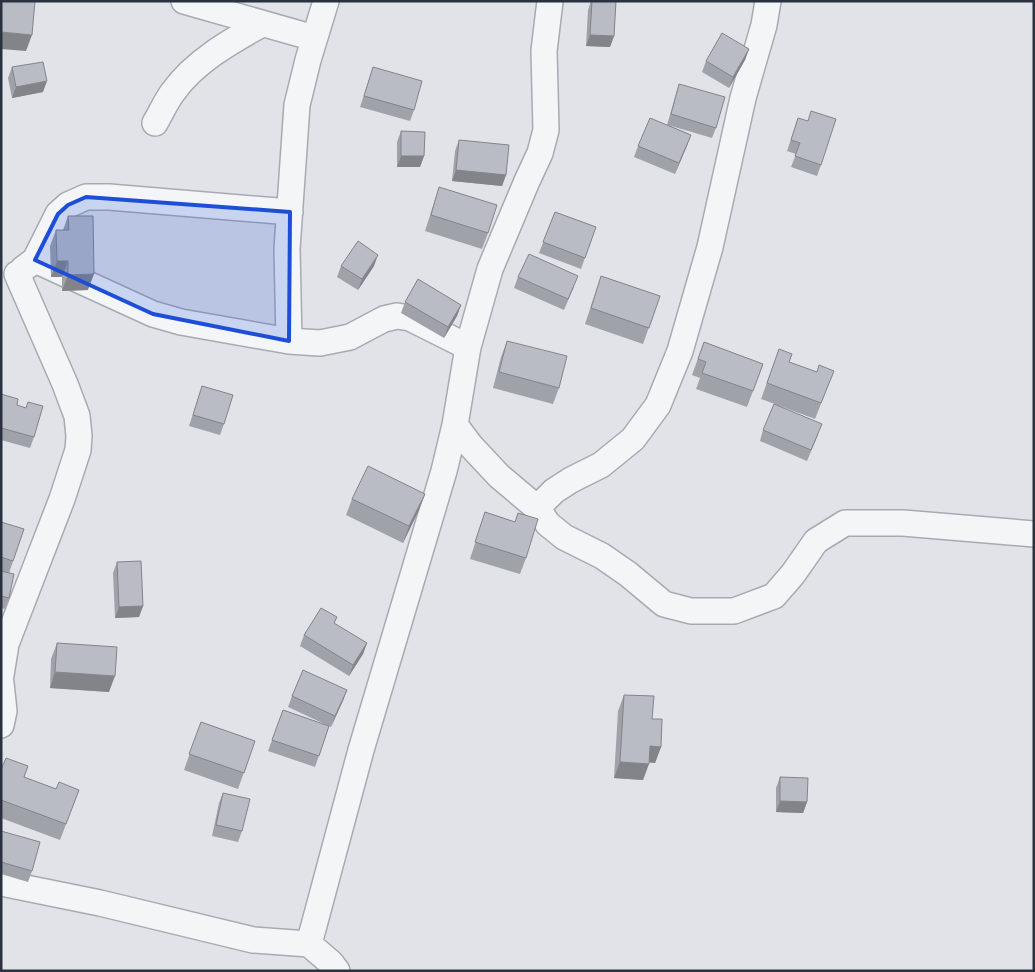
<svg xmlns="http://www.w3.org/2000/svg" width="1035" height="972" viewBox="0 0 1035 972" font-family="Montserrat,sans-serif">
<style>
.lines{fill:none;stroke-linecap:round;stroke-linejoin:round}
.minor-casing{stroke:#a7aab2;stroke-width:28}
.minor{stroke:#f4f5f7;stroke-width:25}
.wall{fill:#9fa2a9}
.shaded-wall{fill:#82848a}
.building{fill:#b9bcc5;stroke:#82848a}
.marked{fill:#1d4ed8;fill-opacity:0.2;stroke:#1d4ed8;stroke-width:4;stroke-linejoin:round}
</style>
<rect width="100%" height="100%" fill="#e1e3e8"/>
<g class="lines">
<g class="minor-casing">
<path id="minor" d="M184,1L314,38
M155,123C161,113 166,101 173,92C194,62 231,41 262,24
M35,260L153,314L181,322L289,341L320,343L350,337L384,319L397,316L410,318L468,347
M23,269L35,260L58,214L68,205L86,197H109L290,212
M289,341L287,249L297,105L308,60L326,1
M455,425L470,445L499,476L537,508L548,524L564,537L602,556L628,574L664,604L691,611H734L774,596L793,574L816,541L845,523H903L1034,534
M537,508L554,491L571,480L601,465L633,439L658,405L680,351L710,247L743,98L764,25L768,1
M1,675L6,644L62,499L78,450L79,436L77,416L65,384L17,274
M1,683L4,711L1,725
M1,883L100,903L253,940L309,944L331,963L337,971
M309,944L361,750L444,471L455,425L468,347L490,269L527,181L540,153L546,130L544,51L550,1"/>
</g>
<use href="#minor" class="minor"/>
</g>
<path class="wall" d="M591,1H616L614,36L610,47L586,46L588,10Z
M749,49L745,60L729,88L702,72L706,61Z
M12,67L43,92L12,98L8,78Z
M373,67L414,110L410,121L360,107Z
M679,84L716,128L712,138L668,125L691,135L675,174L634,157L638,146L667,125Z
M798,118L821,165L817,176L791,167L796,154L787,151Z
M401,131L424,156L420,167H397V142Z
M459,140L506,175L502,186L452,181L455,151Z
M439,187L488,233L482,249L425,231Z
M555,212L596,227L581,269L539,253Z
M68,216L88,290L62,291V277H51L50,246L56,230H63Z
M341,266H374L358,290L337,277Z
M601,276L660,296L643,344L585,324Z
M518,277L574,287L564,310L514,288Z
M405,302L461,305L457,316L444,338L401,313Z
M507,341L559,388L553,404L493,388L501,357Z
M704,342L763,364L747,407L696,389L700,378L692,375Z
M779,349L789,362L817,372L834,371L815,419L761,399Z
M202,386L224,424L220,435L189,426Z
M1,394L17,405L34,437L30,448L1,440Z
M763,430L818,435L807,461L760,441Z
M425,494L419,510L403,543L346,515L352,499Z
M485,512L515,522L518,513L526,558L520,574L470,559Z
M1,522L24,529L9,573V598L5,609L1,608Z
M117,562L143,606L139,617L115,618L113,573Z
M337,617L334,624L367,643L363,654L349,676L300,646L304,635Z
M57,643L109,692L50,688L51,659Z
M347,690L331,727L288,707L292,696Z
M624,695L652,719L661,747L655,763L649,762L643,780L614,778L618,711Z
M283,710L329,726L315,767L268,751Z
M201,722L255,741L238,789L184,770Z
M1,770L24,777L56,789L79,790L60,840L1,818Z
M780,777L807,802L803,813L776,812V788Z
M223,793L242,831L238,842L212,836L219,803Z
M1,831L32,871L28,882L1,874Z"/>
<path class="shaded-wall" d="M1,32L32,35L26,51L1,49Z
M590,35L614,36L610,47L586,46Z
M749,49L745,60L729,88L733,77Z
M47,81L43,92L12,98L16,87Z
M691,135L687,146L675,174L679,163Z
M401,156H424L420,167H397Z
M456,170L506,175L502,186L452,181Z
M378,255L374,266L358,290L362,279Z
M57,261H68L62,277H51Z
M94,274L88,290L62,291L68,275Z
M461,305L457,316L444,338L448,327Z
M425,494L419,510L403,543L409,526Z
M143,606L139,617L115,618L119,607Z
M367,643L363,654L349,676L353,665Z
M55,672L115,676L109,692L50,688Z
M347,690L343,701L331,727L335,716Z
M650,746L661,747L655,763L645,762Z
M620,762L649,764L643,780L614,778Z
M780,801L807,802L803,813L776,812Z"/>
<path class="building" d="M1,1H35L32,35L1,32Z
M592,1H616L614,36L590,35Z
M722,33L749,49L733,77L706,61Z
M43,62L47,81L16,87L12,67Z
M373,67L422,81L414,110L364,96Z
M679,84L725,97L716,128L671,114Z
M811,111L836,119L821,165L795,156L800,143L791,140L798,118L808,121Z
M650,118L691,135L679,163L638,146Z
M401,131L425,132L424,156H401Z
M459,140L509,145L506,175L456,170Z
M439,187L497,205L488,233L431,215Z
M555,212L596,227L585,258L543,242Z
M68,216H93L94,274L68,275V261H57L56,230H69Z
M358,241L378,255L362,279L341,266Z
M529,254L578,276L568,299L518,277Z
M601,276L660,296L649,328L591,308Z
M418,279L461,305L448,327L405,302Z
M507,341L567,356L559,388L499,372Z
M704,342L763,364L753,391L702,373L706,362L698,359Z
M779,349L792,354L789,362L817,372L819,365L834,371L821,403L767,383Z
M202,386L233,395L224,424L193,415Z
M1,394L18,399L17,405L26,408L28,402L43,406L34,437L1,428Z
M774,404L822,424L811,450L763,430Z
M368,466L425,494L409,526L352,499Z
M485,512L515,522L518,513L538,519L526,558L475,542Z
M1,522L24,529L13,561L1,557Z
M141,561L143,606L119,607L117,562Z
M1,571L14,574L9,598L1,596Z
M321,608L337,617L334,623L367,643L353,665L304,635Z
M57,643L117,647L115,676L55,672Z
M303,670L347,690L335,716L292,696Z
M624,695L654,696L652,719H662L661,747L650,746L649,764L620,762Z
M283,710L329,726L319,756L272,740Z
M201,722L255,741L244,773L189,754Z
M6,758L28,766L24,777L56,789L59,782L79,790L66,824L1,800V770Z
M780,777L808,778L807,802L780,801Z
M223,793L250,799L242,831L216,825Z
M1,831L40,842L32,871L1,862Z"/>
<path class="marked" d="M86,197L290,212L289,341L153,314L35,260L58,214L68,205Z"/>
<rect width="1035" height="972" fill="none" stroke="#2b313e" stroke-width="5"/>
</svg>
